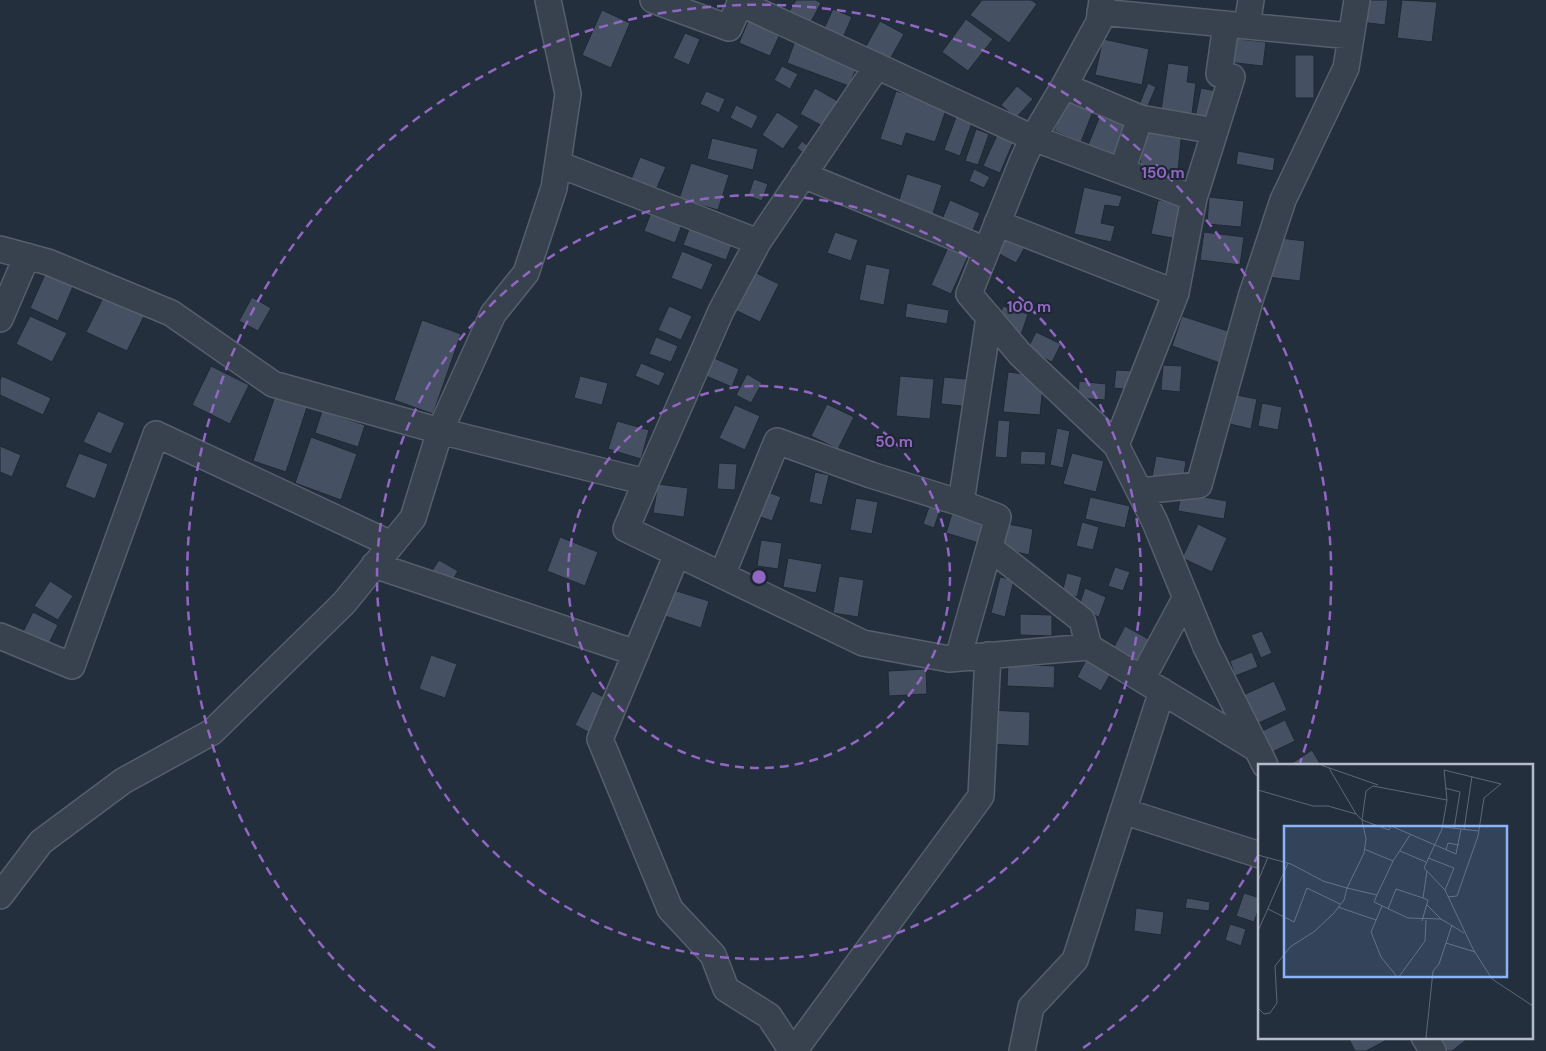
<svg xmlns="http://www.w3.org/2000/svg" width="1546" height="1051" viewBox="0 0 1546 1051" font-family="'DM Sans',sans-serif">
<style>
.building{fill:#455162;stroke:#1f2835}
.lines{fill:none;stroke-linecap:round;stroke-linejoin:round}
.street-casing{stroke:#565f6c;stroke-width:28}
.street{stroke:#38414e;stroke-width:25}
.ring{fill:none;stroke:#9266c3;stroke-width:2.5;stroke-dasharray:9 6}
.inset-road{fill:none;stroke:#5e6776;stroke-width:1}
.view{fill:#8ab4f8;fill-opacity:0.15;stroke:#8ab4f8;stroke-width:2.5}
.inset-edge{fill:none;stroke:#b4bcc9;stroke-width:2.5}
.centre{fill:#9266c3;stroke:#1d2633;stroke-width:2.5}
.ring-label{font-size:15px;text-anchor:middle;font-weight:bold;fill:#9266c3;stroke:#1d2633;stroke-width:4;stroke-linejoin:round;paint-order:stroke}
</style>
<rect width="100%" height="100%" fill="#242f3e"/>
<path class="building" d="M796,0H816L821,3L807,29L786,17Z
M982,0H1031L1037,4L1009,43L970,15Z
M1363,0H1388L1385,25L1361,22Z
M1402,0L1437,2L1432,42L1397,38Z
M833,9L852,17L841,42L822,33Z
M602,10L630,23L611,68L582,55Z
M749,19L781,32L770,56L739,43Z
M966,19L993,39L968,71L942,52Z
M880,21L904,34L889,61L865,48Z
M685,33L700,39L689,65L673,58Z
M1229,38L1266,42L1263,66L1227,62Z
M1103,39L1149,49L1142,85L1095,75Z
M795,41L858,64L849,86L787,63Z
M1295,55H1314V98H1295Z
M1168,63L1189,66L1187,82L1196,83L1191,121L1160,117Z
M782,66L798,74L790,89L774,80Z
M1148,83L1156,87L1144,115L1136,112Z
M1017,86L1033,99L1016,118L1001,105Z
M815,88L843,104L828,129L800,114Z
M1201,88L1216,91L1210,121L1195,118Z
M706,91L725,99L719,113L700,104Z
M896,91L947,107L935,142L906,133L902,146L880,139Z
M1068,96L1095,106L1081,142L1054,131Z
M736,105L758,116L752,129L730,118Z
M777,112L799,126L783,149L762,135Z
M1101,113L1128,124L1115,156L1088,145Z
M956,117L972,123L960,156L944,150Z
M1143,127L1182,130L1178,171L1140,169Z
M976,129L989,134L978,165L965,161Z
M999,131L1015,138L1000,173L983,166Z
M712,138L758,149L753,170L707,159Z
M802,141L812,149L807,156L797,148Z
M1238,151L1275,158L1273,171L1236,164Z
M640,157L666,167L655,192L630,182Z
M691,163L729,175L718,210L679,199Z
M974,169L990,177L984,188L969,181Z
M907,174L942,185L931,220L896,210Z
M754,179L768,184L762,201L748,196Z
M1084,187L1122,196L1119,207L1105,205L1101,223L1115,226L1111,242L1074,234Z
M1209,197L1244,201L1241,227L1207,224Z
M950,200L980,213L970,237L940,224Z
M1158,200L1185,205L1178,239L1151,234Z
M654,205L685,217L675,243L644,231Z
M691,224L734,240L726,260L683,245Z
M835,232L858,240L851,261L827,253Z
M1204,232L1244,237L1240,265L1200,260Z
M1004,234L1025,247L1016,263L994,251Z
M1272,237L1305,241L1300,281L1267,277Z
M950,243L970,252L951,294L931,285Z
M682,251L713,264L702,290L671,278Z
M866,264L890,269L884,305L859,300Z
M748,269L779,284L760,322L729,307Z
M47,270L75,282L58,321L30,308Z
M107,290L147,310L127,351L86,332Z
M252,297L271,308L258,331L239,321Z
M907,303L949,310L947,324L905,317Z
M669,306L692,316L681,340L658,330Z
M1003,306L1028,314L1020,338L995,329Z
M30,316L67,333L52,362L16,344Z
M1182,316L1234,333L1223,364L1172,346Z
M422,320L461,334L433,414L394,400Z
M1036,332L1061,344L1052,362L1027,350Z
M656,337L678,346L671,362L649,354Z
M714,358L739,369L732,387L706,376Z
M641,363L665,373L659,386L635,376Z
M1163,365L1182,366L1180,392L1161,390Z
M211,366L249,385L230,424L192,405Z
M1116,370L1136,371L1134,390L1114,388Z
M1008,372L1044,376L1040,415L1003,412Z
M747,374L762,383L751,403L736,395Z
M2,376L51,398L43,415L0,395V380Z
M580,376L608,383L602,405L574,398Z
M900,376L934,379L930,419L896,416Z
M944,377L976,380L973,407L941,404Z
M1079,381L1106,384L1105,400L1078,398Z
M276,393L308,404L286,472L253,461Z
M1236,395L1257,399L1251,429L1230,424Z
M1262,403L1282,407L1278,430L1258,426Z
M827,404L854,417L838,449L811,436Z
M735,405L760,416L745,450L719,438Z
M98,411L125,423L111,454L83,442Z
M322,411L365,425L358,447L315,433Z
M998,420L1010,421L1007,458L995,457Z
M617,421L649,430L641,459L608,449Z
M1057,428L1070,431L1063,468L1050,465Z
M311,437L357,454L341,500L295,483Z
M0,446L21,455L12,477L0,472Z
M1021,451L1046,452L1045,465L1020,464Z
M79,453L108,464L95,499L65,487Z
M1072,453L1104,461L1096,492L1063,484Z
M1156,456L1186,461L1183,482L1152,477Z
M719,463L737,464L735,490L717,489Z
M815,472L829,475L822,505L809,502Z
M658,484L688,488L684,517L653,513Z
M768,492L781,497L772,521L758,516Z
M1181,493L1227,501L1224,519L1178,511Z
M1090,497L1130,506L1125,528L1085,519Z
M856,498L878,502L872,534L850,530Z
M929,507L940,510L934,528L923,524Z
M953,510L986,520L979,543L946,533Z
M1082,522L1099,527L1093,550L1076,546Z
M1008,524L1033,529L1029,555L1003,549Z
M1198,524L1227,538L1212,572L1182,558Z
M560,537L598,552L585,586L547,571Z
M761,540L782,543L778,569L757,566Z
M788,558L822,564L816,593L783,587Z
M439,560L458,571L450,584L431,572Z
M1115,567L1130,572L1123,591L1108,586Z
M1067,573L1082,577L1077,597L1062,593Z
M839,576L864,580L858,617L833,613Z
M1000,577L1014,580L1005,617L991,613Z
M50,581L73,596L58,620L34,606Z
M1085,588L1106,597L1099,617L1078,609Z
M670,589L709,601L701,628L662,615Z
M33,612L58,625L44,653L19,640Z
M1020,614L1052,615V636L1020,635Z
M1125,626L1154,642L1142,664L1113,649Z
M1262,631L1272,653L1261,658L1251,635Z
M1252,652L1258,667L1235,676L1230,661Z
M431,655L457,664L445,698L419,689Z
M1086,660L1111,673L1101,691L1077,677Z
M1008,664L1055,666L1054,688L1007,686Z
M926,669L927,694L889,696L888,671Z
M1274,681L1287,710L1252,726L1239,697Z
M592,691L609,700L592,734L575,725Z
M990,710L1030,712L1029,746L988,744Z
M1285,720L1295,741L1266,755L1256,734Z
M1312,750L1321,765H1289Z
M1244,893L1260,898V905L1254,922L1236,916Z
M1187,898L1210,902L1209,911L1185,908Z
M1136,908L1164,912L1161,935L1134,931Z
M1230,924L1246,929L1241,946L1225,940Z
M1348,1037H1383L1385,1041L1366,1051H1355Z
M1443,1037H1470L1452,1051H1443L1436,1042Z"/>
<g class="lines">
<g class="street-casing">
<path id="street" d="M548,0L568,94L554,188L526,273L493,314L440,431L646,482L721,311L758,242L877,66
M653,0L729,28L740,3L1033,138L1194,198L1232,77L1219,74L1226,24
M1102,0L1099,22L1064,86L1033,138L1022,162L969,294L1020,354L1116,445L1155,522L1206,647L1265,765
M1100,12L1351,36
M1247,26L1251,0
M1064,86L1140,118
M558,164L758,242
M1122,171L1140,118L1215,131
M803,175L986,250
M997,223L1176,293L1116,445
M0,249L48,262L171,313L273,384L440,431L413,518L344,603L212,732L123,781L41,842L0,896
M1176,293L1194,198
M0,319L27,256
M646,482L626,529L863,643L949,659L1089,647L1257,749
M1140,491L1199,485L1251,297L1283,200L1346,68L1357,0
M990,548L1082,620L1089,647
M677,554L600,739L670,909L713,955L726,989L769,1016L792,1051
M374,565L636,653
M722,575L777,441L871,475L961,503
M0,636L72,666L156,434L391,544
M958,658L998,517L961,503L989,317
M1142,679L1186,597
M1123,811L1260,855
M1424,1037L1433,1051
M794,1051L981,796L988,655
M1022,1051L1031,1007L1075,960L1162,691"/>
</g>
<use href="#street" class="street"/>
</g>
<g class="ring">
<circle cx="759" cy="577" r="191"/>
<circle cx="759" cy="577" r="382"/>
<path d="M1259 854A572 572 0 0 1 1083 1048M435 1048A572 572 0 1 1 1300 763"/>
</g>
<g transform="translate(1258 764)">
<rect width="275" height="275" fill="#242f3e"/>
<path class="inset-road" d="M63,1L120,21M71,4L98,50M187,24L202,28L196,65M0,26L55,42H70L98,50L104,56M104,56L108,27L115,22L189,36M185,63L221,67M206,66L214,12M152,71L135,97L119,131L89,124L106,89L108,75L104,56L131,66L133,62L198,90L203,65M106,85L135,97M188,86L190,79L201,81M142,87L168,98M0,91L33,100L65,117L89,124L86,136L76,149L57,167L32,183L17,202L19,239L12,249L6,250L0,244M170,94L196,104L187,126M0,117L10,93M119,131L116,138L150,154L183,155L206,169M190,133L199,132L220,72L226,34L243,20L186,6L189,36L184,65L166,104L187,126L215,185L234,215L275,242M169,141L183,155M124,142L113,168L123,193L140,214L167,177L168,156M80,143L118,156M10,145L36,158L49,124L82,140M130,145L138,125L165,134M164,157L170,136L165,134L169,107M0,167L30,99M188,179L217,188M168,274L175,207L181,200L194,161"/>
<path class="view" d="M26,62H249V213H26Z"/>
<rect width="275" height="275" class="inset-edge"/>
</g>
<circle cx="759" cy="577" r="8" class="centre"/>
<g class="ring-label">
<text x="1163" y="178">150 m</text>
<text x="1029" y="312">100 m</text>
<text x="894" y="447">50 m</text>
</g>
</svg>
